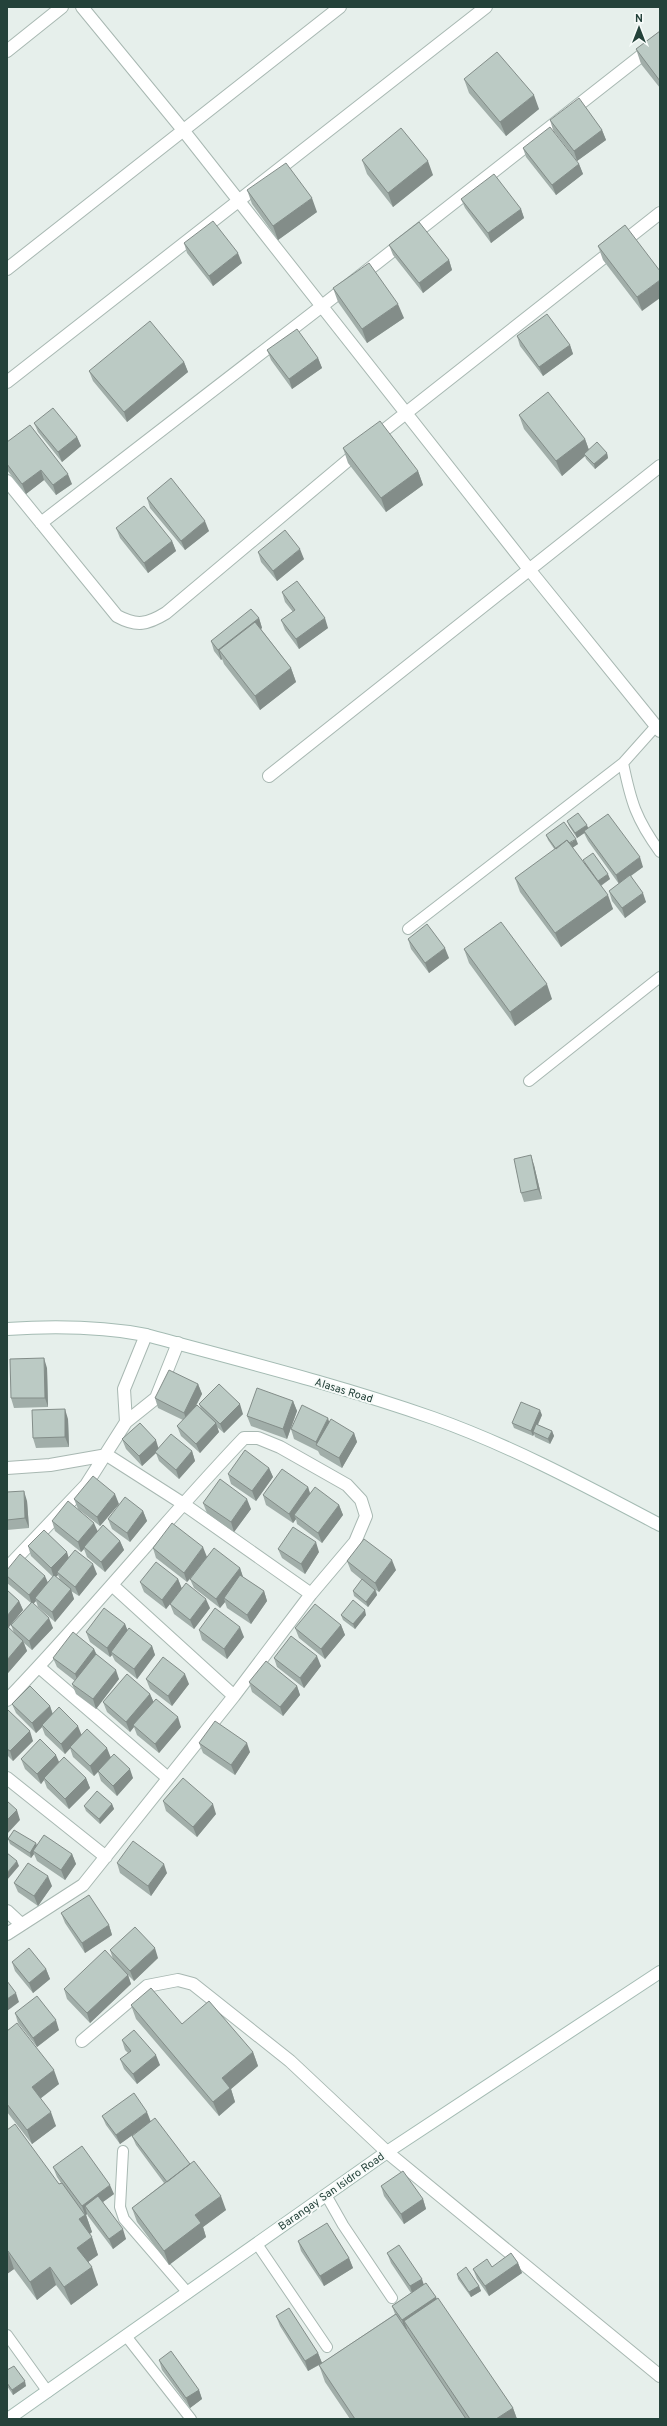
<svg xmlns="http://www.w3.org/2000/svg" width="667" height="2426" viewBox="0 0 667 2426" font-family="Overpass,sans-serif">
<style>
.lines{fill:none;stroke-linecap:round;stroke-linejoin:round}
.lane-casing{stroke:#a8b8b2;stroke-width:12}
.street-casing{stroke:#a8b8b2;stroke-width:14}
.secondary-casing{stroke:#a4bbb3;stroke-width:14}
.lane{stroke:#fff;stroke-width:10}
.street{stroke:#fff;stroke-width:12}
.secondary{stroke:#fff;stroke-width:12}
.wall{fill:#a1aea9;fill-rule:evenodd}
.shaded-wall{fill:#838d89}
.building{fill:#bbcac4;stroke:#838d89}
.labels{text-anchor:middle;stroke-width:4;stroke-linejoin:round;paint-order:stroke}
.street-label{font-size:11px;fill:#24423a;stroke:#f7fbf9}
</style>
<rect width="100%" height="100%" fill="#e6efeb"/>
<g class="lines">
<g class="lane-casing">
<path id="lane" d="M656,726L623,763C631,802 636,819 660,852
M408,929L623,763
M529,1081L660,977
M123,2151L120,2207L124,2219L188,2293
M326,2195L343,2225L392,2298
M257,2244L327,2347
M7,2335L48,2392
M126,2336L191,2419"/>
</g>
<g class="street-casing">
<path id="street" d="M82,7L183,130L528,568L660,731
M7,51L62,7
M7,269L340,7
M7,382L486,7
M373,439L660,213
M7,481L117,616C137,627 148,624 166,613L359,451
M41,523L322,306L660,41
M269,776L660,466
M126,1422L124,1389L146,1335
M7,1468L50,1465L107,1455L182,1503L311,1594
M7,1568L86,1485L126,1422L156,1398L178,1343
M112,1585L234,1696
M39,1667L168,1778
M7,1700C89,1615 163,1523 244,1438H258L280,1447L347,1485L361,1500L366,1516L355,1542L311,1594L234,1696L83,1885L7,1934
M7,1778L106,1857
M7,1911L21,1924
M82,2041L147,1986L178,1980L193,1984L290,2061L387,2152L660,2376"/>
</g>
<g class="secondary-casing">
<path id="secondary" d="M7,1329C54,1326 99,1326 146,1335C242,1361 339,1385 433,1418C512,1446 586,1486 660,1525
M8,2419L387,2152L660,1972"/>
</g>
<use href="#lane" class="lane"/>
<use href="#street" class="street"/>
<use href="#secondary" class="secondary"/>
</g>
<path class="wall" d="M660,31V88L641,64L636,49Z
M464,79L539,109L506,136L469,93Z
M550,120L602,130L606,140L577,161L553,130Z
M523,148L579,164L583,174L556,195L526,157Z
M362,160L433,175L393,207L367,174Z
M247,190L317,212L278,240L252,204Z
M461,199L521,209L524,218L491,243L465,208Z
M625,225L642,311L603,260L598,246Z
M184,243L242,263L213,286L187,253Z
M389,245L449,260L452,270L423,293L393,255Z
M333,288L404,318L367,343L338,302Z
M517,336L570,345L573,354L543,376L520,346Z
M267,350L318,358L322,368L292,389L271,360Z
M184,362L188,372L127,422L93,381L89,371Z
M519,415L585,439L589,450L607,453L608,458L595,469L586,459L585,456L562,476L524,429Z
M34,423L77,437L81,446L62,462L38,432Z
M7,442L72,484L56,495L44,480L26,494L7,470Z
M343,448L418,471L423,485L386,512L348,463Z
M147,498L209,531L185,550L150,508Z
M116,528L172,541L176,551L148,573L120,538Z
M258,552L304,559L277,581L261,562Z
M282,592L328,628L299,649L285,630L281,620L293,612L285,602Z
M259,618L262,628L261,629L291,668L296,682L260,710L224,664L222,659L221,660L214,651L211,641Z
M567,821L588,828L643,867L631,876L646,902L625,918L612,901L609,891L619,884L588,841L584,833L577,838L569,826Z
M546,835L578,844L572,847L583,862L610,879L601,886L613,909L561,947L520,892L515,878L555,850L548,840Z
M408,939L449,958L429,973L411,949Z
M464,949L552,999L515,1026L469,963Z
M534,1165L542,1199L524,1202L521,1193Z
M47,1368L48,1407L14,1408L11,1398Z
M198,1384L202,1394L196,1406L201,1409L199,1404L243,1414L224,1433L217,1427L219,1432L200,1453L181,1436L177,1426L183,1420L158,1408L155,1398Z
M293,1401L297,1411L287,1439L251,1426L247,1416Z
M542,1415L538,1425L552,1431L554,1436L550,1444L535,1437L534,1434L533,1436L514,1428L512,1423Z
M68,1419L69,1447L36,1448L33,1438Z
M329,1422L354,1433L357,1442L342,1468L320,1455L318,1451L294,1439L291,1429Z
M122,1439L159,1448L192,1451L195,1461L179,1479L159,1461L156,1453L142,1466L126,1449Z
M269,1468L273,1477L256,1501L231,1484L228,1474Z
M308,1487L310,1493L339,1505L343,1515L322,1543L297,1524L296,1519L293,1523L266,1505L263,1495Z
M7,1492L27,1501L29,1528L7,1530Z
M74,1499L119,1504L100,1526L78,1509Z
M203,1503L251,1509L234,1532L207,1513Z
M143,1511L147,1521L130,1542L112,1529L108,1519Z
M52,1521L98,1531L120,1541L124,1550L105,1572L87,1557L84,1549L81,1552L55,1531Z
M28,1546L69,1558L97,1574L79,1596L71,1591L74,1599L55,1622L38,1607L36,1601L33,1604L53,1628L32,1650L24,1643L27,1651L8,1673L7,1672V1590L19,1601L23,1610L8,1628L14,1633L11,1625L31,1603L7,1583V1570L48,1582L53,1577L31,1556ZM58,1575L60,1580L56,1577Z
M153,1548L207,1557L240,1568L243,1577L264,1591L267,1601L251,1624L227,1608L225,1602L220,1608L194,1588L190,1579L187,1582L156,1558Z
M278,1549L319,1552L305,1574L282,1558Z
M347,1561L396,1570L379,1592L376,1590L377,1595L368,1607L354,1596L353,1591L362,1580L351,1571Z
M178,1579L182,1589L166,1609L144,1592L140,1582Z
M170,1604L210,1608L194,1629L174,1614Z
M341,1615H366L355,1629L343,1620Z
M125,1624L127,1630L152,1646L155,1655L137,1679L115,1661L112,1655L110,1657L90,1642L86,1632Z
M341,1625L345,1635L325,1659L299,1638L295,1628Z
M199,1630L244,1637L227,1659L202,1640Z
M94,1649L97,1655L119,1679L96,1709L76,1694L72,1684L75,1681L57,1667L53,1658Z
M274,1658L321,1666L304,1688L277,1667Z
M146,1679L189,1684L172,1706L150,1689Z
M249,1682L297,1686L300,1695L283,1716L252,1692Z
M150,1694L153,1701L181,1727L159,1753L137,1735L134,1727L130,1732L107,1712L103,1702Z
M12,1704L50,1706L53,1714L82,1735L111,1757L133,1778L117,1796L101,1781L98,1772L94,1776L73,1757L70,1748L65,1754L45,1735L42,1727L36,1733L16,1713Z
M7,1711L33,1741L13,1761L7,1755Z
M199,1743L250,1752L235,1775L203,1753Z
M21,1759L86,1778L90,1788L69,1809L47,1788L44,1780L41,1784L25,1769Z
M163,1801L216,1814L197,1837L166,1811Z
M112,1804L114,1809L100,1824L86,1811L84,1806Z
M8,1839L72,1854L76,1864L65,1880L37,1861L34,1854L31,1858L10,1844Z
M117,1863L167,1873L151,1896L120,1873Z
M14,1883L52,1886L38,1906L18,1892Z
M61,1913L109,1925L112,1935L85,1953L65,1923Z
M110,1950L158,1958L134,1981L128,1975L131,1984L90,2023L67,1999L64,1989L113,1959Z
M12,1962L46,1969L50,1979L33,1993L15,1971Z
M131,2005L182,2024L253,2052L258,2066L231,2089L235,2102L219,2116L136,2019Z
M15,2013L59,2030L37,2047L18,2023Z
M7,2031L59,2084L40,2099L56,2126L32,2144L7,2112Z
M122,2040L160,2065L137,2084L124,2069L120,2059L128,2053L125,2050Z
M102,2116L151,2122L190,2164L226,2210L203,2227L206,2237L169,2265L137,2222L132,2208L164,2183L136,2145L132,2136L143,2127L120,2144L106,2125Z
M7,2130L59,2184L61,2183L57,2177L53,2167L114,2194L103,2202L126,2239L113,2249L88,2216L87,2214L86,2215L92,2232L90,2234L98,2255L88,2262L98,2285L71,2305L56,2285L37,2300L14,2269L7,2274Z
M381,2186L423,2199L426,2209L404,2224L384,2196Z
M298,2241L349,2258L353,2268L324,2286L301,2251Z
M387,2253L424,2285L436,2297L437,2299L513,2408L517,2419H350L325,2382L319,2365L308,2371L280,2326L276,2316L318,2353L322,2363L395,2314L392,2306L411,2293L391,2263Z
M518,2263L522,2273L489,2296L477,2279L473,2269Z
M457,2274L479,2286L481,2291L471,2297L458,2279Z
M159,2360L199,2390L202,2399L190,2408L162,2370Z
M7,2370L26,2386L13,2395L7,2386Z"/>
<path class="shaded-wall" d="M534,95L539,109L506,136L500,122Z
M602,130L606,140L577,161L574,151Z
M428,161L433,175L393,207L388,193Z
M579,164L583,174L556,195L552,185Z
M312,198L317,212L278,240L273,226Z
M521,209L524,218L491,243L488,233Z
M238,253L242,263L213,286L209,276Z
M449,260L452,270L423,293L419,283Z
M660,280V298L642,311L637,297Z
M398,304L404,318L367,343L362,329Z
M570,345L573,354L543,376L539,367Z
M318,358L322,368L292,389L289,379Z
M184,362L188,372L127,422L124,412Z
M77,437L81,446L62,462L58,452Z
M585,439L590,453L584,454L585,456L562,476L556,461Z
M607,453L608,458L595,469L594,464Z
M41,470L44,480L26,494L22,484Z
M418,471L423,485L386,512L381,498Z
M68,474L72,484L56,495L53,485Z
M205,521L209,531L185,550L181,541Z
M172,541L176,551L148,573L144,563Z
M300,549L304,559L277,581L273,571Z
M259,618L262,628L225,657L219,650L222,659L221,660L218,650Z
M325,618L328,628L299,649L296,639Z
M291,668L296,682L260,710L255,696Z
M587,825L589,830L577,838L575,833Z
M576,839L578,844L560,857L558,852Z
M640,857L643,867L619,884L616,875Z
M608,874L610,879L600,886L598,881Z
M643,893L646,902L625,918L622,908Z
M608,895L613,909L561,947L555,933Z
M445,948L449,958L429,973L425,963Z
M547,984L552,999L515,1026L510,1012Z
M531,1155L534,1165L542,1199L538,1189Z
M44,1358L47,1368L48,1407L45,1398Z
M198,1384L202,1394L187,1422L184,1413Z
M293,1401L297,1411L287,1439L283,1429Z
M240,1404L243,1414L224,1433L220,1424Z
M65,1409L68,1419L69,1447L65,1437Z
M540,1410L542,1415L534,1432H533L534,1434L533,1436L531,1431Z
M328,1418L331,1428L317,1446L316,1442Z
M216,1423L219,1432L200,1453L196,1444Z
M552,1431L554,1436L550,1444L548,1439Z
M354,1433L357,1442L342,1468L339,1458Z
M156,1440L159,1450L155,1452L156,1453L142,1466L139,1456Z
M192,1451L195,1461L179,1479L176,1470Z
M269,1468L273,1477L256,1501L252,1491Z
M308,1487L311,1497L294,1515L296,1519L293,1523L289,1514Z
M24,1491L27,1501L29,1528L25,1518Z
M115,1494L119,1504L100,1526L97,1517Z
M247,1499L251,1509L234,1532L231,1522Z
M339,1505L343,1515L322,1543L318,1533Z
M143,1511L147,1521L130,1542L127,1533Z
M94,1523L98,1532L84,1547V1549L81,1552L78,1542Z
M120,1541L124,1550L105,1572L101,1562Z
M316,1542L319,1552L305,1574L301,1564Z
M203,1547L207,1557L187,1582L184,1573Z
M67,1552L70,1562L57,1572L58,1575L54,1578L51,1568Z
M392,1560L396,1570L379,1592L375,1583Z
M93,1564L97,1574L79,1596L75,1587Z
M240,1568L243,1577L224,1598L225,1602L220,1608L216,1599Z
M45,1576L49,1585L35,1598L36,1601L32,1605L29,1595Z
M178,1579L182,1589L166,1609L162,1600Z
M71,1589L74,1599L55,1622L52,1612Z
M375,1590L377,1595L368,1607L366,1602Z
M264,1591L267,1601L251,1624L247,1615Z
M206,1599L210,1608L194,1629L190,1620Z
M19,1601L23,1610L8,1628L7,1624V1616Z
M365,1610L366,1615L355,1629L353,1624Z
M49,1618L53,1628L32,1650L29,1641Z
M125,1624L129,1634L111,1652L112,1655L110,1657L107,1648Z
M341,1625L345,1635L325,1659L321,1649Z
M240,1627L244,1637L227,1659L224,1649Z
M23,1641L27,1651L8,1673L7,1671V1660Z
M152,1646L155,1655L137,1679L134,1669Z
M94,1649L98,1659L79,1684L75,1674Z
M317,1656L321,1666L304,1688L300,1678Z
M116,1670L119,1679L96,1709L93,1699Z
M185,1674L189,1684L172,1706L168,1696Z
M297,1686L300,1695L283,1716L280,1707Z
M150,1694L154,1703L133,1725L134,1727L130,1732L126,1722Z
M50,1706L53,1716L42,1725V1727L36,1733L32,1723Z
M178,1717L181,1727L159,1753L155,1744Z
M78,1726L82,1736L65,1754L61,1744Z
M30,1731L33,1741L13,1761L10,1751Z
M247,1743L250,1752L235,1775L231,1765Z
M107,1748L111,1758L94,1776L90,1766Z
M56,1755L60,1764L44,1778V1780L41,1784L37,1774Z
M130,1769L133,1778L117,1796L113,1786Z
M86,1778L90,1788L69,1809L65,1799Z
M112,1804L114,1809L100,1824L99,1819Z
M213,1804L216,1814L197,1837L193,1827Z
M17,1810L20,1820L7,1834V1820Z
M36,1843L38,1848L33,1851L34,1854L31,1858L30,1853Z
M72,1854L76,1864L65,1880L61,1870Z
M17,1861L19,1866L7,1880V1873Z
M164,1864L167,1873L151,1896L148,1886Z
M48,1876L52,1886L38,1906L34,1896Z
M109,1925L112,1935L85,1953L82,1943Z
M155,1948L158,1958L134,1981L130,1971Z
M46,1969L50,1979L33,1993L29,1983Z
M128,1975L131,1984L90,2023L87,2013Z
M16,1993L19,2002L7,2011V1999Z
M56,2020L59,2030L37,2047L33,2038Z
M253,2052L258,2066L231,2089L235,2102L219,2116L213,2102L222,2078Z
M156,2055L160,2065L137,2084L133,2074Z
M54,2070L59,2084L37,2101L32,2087Z
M51,2112L56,2126L32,2144L27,2130Z
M147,2112L151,2122L120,2144L116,2135Z
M110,2185L114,2194L89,2212L85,2206L87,2214L86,2215L92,2232L85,2237L79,2219L85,2215L82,2206Z
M221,2196L226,2210L203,2227L206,2237L169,2265L164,2251L195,2215Z
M423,2199L426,2209L404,2224L401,2214Z
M123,2229L126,2239L113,2249L109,2239Z
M92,2237L98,2255L84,2265L77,2248Z
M8,2251L14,2269L7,2274V2252Z
M349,2258L353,2268L324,2286L320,2276Z
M518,2263L522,2273L489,2296L485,2286Z
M50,2267L56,2285L37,2300L30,2282Z
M92,2267L98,2285L71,2305L64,2287Z
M422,2279L425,2288L413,2296L410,2286Z
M479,2286L481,2291L471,2297L469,2292Z
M436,2297L439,2307L404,2321L407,2329L405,2330L402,2320Z
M318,2353L322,2363L308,2371L305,2361Z
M25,2381L26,2386L13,2395L12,2390Z
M199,2390L202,2399L190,2408L186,2398Z
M513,2408L517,2419H496Z"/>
<path class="building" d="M660,31V81L636,49Z
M497,52L534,95L500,122L464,79Z
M579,98L602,130L574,151L550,120Z
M550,127L579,164L552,185L523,148Z
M401,128L428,161L388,193L362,160Z
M286,163L312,198L273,226L247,190Z
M494,174L521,209L488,233L461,199Z
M213,221L238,253L209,276L184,243Z
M419,222L449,260L419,283L389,245Z
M625,225L660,271V280L637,297L598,246Z
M369,263L398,304L362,329L333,288Z
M547,314L570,345L539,367L517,336Z
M150,321L184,362L124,412L89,371Z
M297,329L318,358L289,379L267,350Z
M548,392L585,439L556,461L519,415Z
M53,408L77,437L58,452L34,423Z
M380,421L418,471L381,498L343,448Z
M30,425L68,474L53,485L41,470L22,484L7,464V442Z
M597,442L607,453L594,464L584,454Z
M171,478L205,521L181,541L147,498Z
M144,506L172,541L144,563L116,528Z
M285,530L300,549L273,571L258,552Z
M297,581L325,618L296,639L281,620L295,610L282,592Z
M251,609L259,618L218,650L211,641Z
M255,622L291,668L255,696L219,650Z
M578,813L587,825L575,833L567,821Z
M608,814L640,857L616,875L584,831Z
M564,822L576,839L569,843L567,840L556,849L546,835Z
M567,840L608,895L555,933L515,878Z
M593,853L608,874L598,881L583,860Z
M630,875L643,893L622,908L609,891Z
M501,922L547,984L510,1012L464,949Z
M427,924L445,948L425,963L408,939Z
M531,1155L538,1189L521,1193L514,1159Z
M44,1358L45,1398H11L10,1359Z
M169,1370L198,1384L184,1413L155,1398Z
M219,1384L240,1404L220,1424L199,1404Z
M257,1388L293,1401L283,1429L247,1416Z
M521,1402L540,1410L531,1431L512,1423Z
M197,1405L216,1423L196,1444L177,1426Z
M302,1405L328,1418L316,1442L291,1429Z
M65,1409V1437L33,1438L32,1410Z
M331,1419L354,1433L339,1458L316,1445Z
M140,1423L156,1440L139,1456L122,1439Z
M536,1424L552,1431L548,1439L533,1432Z
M171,1434L192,1451L176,1470L155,1452Z
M245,1450L269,1468L252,1491L228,1474Z
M282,1469L308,1487L289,1514L263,1495Z
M93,1476L115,1494L97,1517L74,1499Z
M220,1479L247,1499L231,1522L203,1503Z
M315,1487L339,1505L318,1533L294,1515Z
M24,1491L25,1518L7,1520V1492Z
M125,1497L143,1511L127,1533L108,1519Z
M68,1501L94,1523L78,1542L52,1521Z
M172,1523L203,1547L184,1573L153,1548Z
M103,1525L120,1541L101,1562L84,1547Z
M293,1527L316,1542L301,1564L278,1549Z
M44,1530L67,1552L51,1568L28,1546Z
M364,1539L392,1560L375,1583L347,1561Z
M214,1548L240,1568L216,1599L190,1579Z
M75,1550L93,1564L75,1587L57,1572Z
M20,1554L45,1576L29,1595L7,1576V1570Z
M156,1562L178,1579L162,1600L140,1582Z
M54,1575L71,1589L52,1612L35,1598Z
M240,1575L264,1591L247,1615L224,1598Z
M362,1579L375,1590L366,1602L353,1591Z
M186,1583L206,1599L190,1620L170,1604Z
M7,1590L19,1601L7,1616Z
M353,1600L365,1610L353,1624L341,1615Z
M32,1602L49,1618L29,1641L11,1625Z
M315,1604L341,1625L321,1649L295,1628Z
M104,1608L125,1624L107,1648L86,1632Z
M215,1608L240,1627L224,1649L199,1630Z
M7,1626L23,1641L7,1660Z
M129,1628L152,1646L134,1669L111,1652Z
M73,1632L94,1649L75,1674L53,1658Z
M291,1636L317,1656L300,1678L274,1658Z
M96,1654L116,1670L93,1699L72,1684Z
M163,1657L185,1674L168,1696L146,1679Z
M266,1661L297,1686L280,1707L249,1682Z
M127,1674L150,1694L126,1722L103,1702Z
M30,1686L50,1706L32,1723L12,1704Z
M156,1699L178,1717L155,1744L133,1725Z
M59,1707L78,1726L61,1744L42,1725Z
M8,1710L30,1731L10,1751L7,1749V1711Z
M215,1721L247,1743L231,1765L199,1743Z
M87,1729L107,1748L90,1766L70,1747Z
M40,1739L56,1755L37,1774L21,1759Z
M114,1754L130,1769L113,1786L98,1771Z
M64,1757L86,1778L65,1799L44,1778Z
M183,1778L213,1804L193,1827L163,1801Z
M97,1791L112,1804L99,1819L84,1806Z
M7,1801L17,1810L7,1820Z
M14,1830L36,1843L30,1853L8,1839Z
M44,1835L72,1854L61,1870L33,1851Z
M133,1841L164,1864L148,1886L117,1863Z
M7,1853L17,1861L7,1873Z
M28,1863L48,1876L34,1896L14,1883Z
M89,1895L109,1925L82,1943L61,1913Z
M135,1927L155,1948L130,1971L110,1950Z
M29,1948L46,1969L29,1983L12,1962Z
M105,1950L128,1975L87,2013L64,1989Z
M7,1981L16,1993L7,1999Z
M151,1988L182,2024L209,2001L253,2052L222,2078L230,2088L213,2102L131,2005Z
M37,1996L56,2020L33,2038L15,2013Z
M17,2023L54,2070L32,2087L51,2112L27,2130L7,2104V2031Z
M134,2030L156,2055L133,2074L120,2059L131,2051L122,2040Z
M134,2093L147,2112L116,2135L102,2116Z
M155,2118L190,2164L167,2182L132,2136Z
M15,2124L59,2184L62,2183L85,2215L79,2219L92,2237L77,2248L92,2267L64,2287L50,2267L30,2282L8,2251L7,2252V2130Z
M82,2146L110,2185L82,2206L53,2167Z
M194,2161L221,2196L195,2215L201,2223L164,2251L132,2208Z
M403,2171L423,2199L401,2214L381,2186Z
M98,2196L123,2229L109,2239L85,2206Z
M327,2223L349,2258L320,2276L298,2241Z
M399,2245L422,2279L410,2286L387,2253Z
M511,2253L518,2263L485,2286L473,2269L487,2259L492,2267Z
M466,2267L479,2286L469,2292L457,2274Z
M426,2283L436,2297L402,2320L392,2306Z
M438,2298L513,2408L496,2419H470L404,2321Z
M289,2308L318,2353L305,2361L276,2316Z
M396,2314L466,2419H355L319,2365Z
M171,2351L199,2390L186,2398L159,2360Z
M14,2366L25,2381L12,2390L7,2383V2370Z"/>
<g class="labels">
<g class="street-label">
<text transform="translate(344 1390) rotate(17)" y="4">Alasas Road</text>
<text transform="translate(331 2191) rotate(-35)" y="4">Barangay San Isidro Road</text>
</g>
</g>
<rect width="667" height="2426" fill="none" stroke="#24423a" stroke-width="16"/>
<g transform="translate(639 28)" stroke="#f7fbf9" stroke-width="3" paint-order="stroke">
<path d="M0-3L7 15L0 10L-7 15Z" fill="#24423a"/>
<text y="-6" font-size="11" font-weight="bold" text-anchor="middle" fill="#24423a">N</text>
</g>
</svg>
